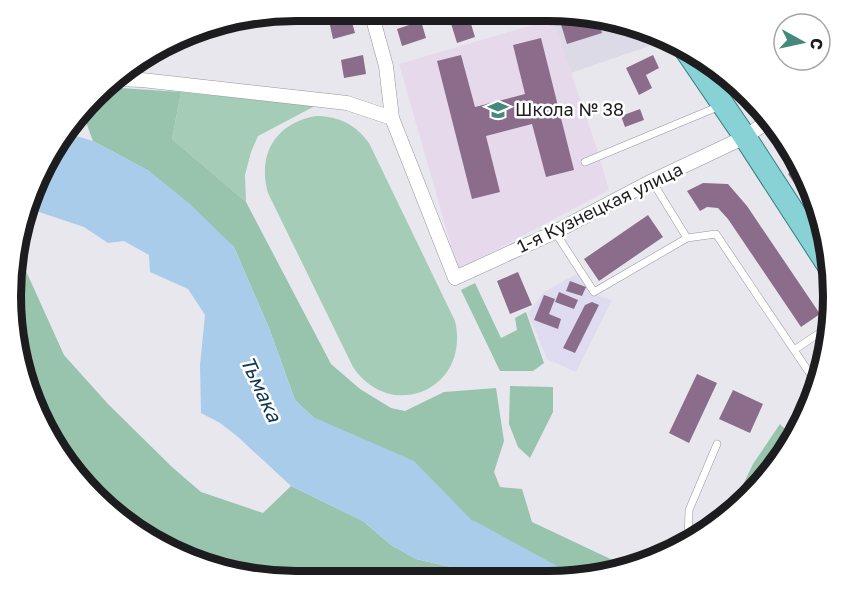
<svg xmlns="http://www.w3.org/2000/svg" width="844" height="592" viewBox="0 0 844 592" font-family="'Golos Text',sans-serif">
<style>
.built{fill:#dddae8}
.industrial{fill:#dfdbf1}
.education{fill:#e7d9ec}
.green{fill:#a4ccb6}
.forest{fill:#98c3ac}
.water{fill:#aacceb}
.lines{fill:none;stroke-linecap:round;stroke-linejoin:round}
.river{stroke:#aacceb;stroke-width:21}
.building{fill:#8b6d8b}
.lane-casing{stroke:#97969c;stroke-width:8}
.street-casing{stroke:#97969c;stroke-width:15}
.primary-casing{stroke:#2f7e82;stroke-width:24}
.lane{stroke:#fff;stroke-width:7}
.street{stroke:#fff;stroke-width:14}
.primary{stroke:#88d1d4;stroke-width:22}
.labels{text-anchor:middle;stroke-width:5;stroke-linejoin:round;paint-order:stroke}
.poi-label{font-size:18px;fill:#1d1d1f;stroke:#fff;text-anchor:start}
.street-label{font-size:18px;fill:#1d1d1f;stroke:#fff}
.water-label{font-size:20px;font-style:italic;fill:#0e3554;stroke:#fff}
.rim{fill:none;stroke:#1d1d1f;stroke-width:8}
</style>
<rect width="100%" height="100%" fill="#e8e7ee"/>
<path class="built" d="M551,15L604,16L653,34L658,43L571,73Z"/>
<path class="industrial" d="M580,272L594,294L612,300L576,372L547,359L528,313L544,292Z"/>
<path class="education" d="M553,19L596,146L609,190L458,270L399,64Z
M703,59L751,98L735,107Z"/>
<path class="green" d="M181,92L315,106L258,136L251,152L245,175L246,202L172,139Z
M316,116C339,116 356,125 369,143L455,321C471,388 392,424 353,367L268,193C257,154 276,123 316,116Z"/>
<path class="forest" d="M105,87L181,92L172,139L246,202L331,364L360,389L391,408L405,411L444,392L496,388L504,441L494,472L500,487L522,489L532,522L619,563L629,566L590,578L532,565L495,544L455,504L313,417L295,400L269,328L234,247L149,171L93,141L84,117L86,104Z
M13,258L26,271L64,355L108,404L172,467L201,492L263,513L291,486L363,521L391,545L416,559L464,570L480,580L278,581L170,552L82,484L40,422L16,351Z
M475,283L501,338L517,330L515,318L526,312L544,363L533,371H500L461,290Z
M510,386L553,387V412L530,458L518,447L509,424Z
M780,424L793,437L737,510L728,516L753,464Z"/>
<path class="water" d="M66,133L93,141L149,171L190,204L234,247L269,328L295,400L313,417L414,461L495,544L532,565L590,578L586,579L480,580L464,570L416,559L391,545L363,521L291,486L238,437L220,423L201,413L200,365L205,315L188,289L150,272L149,255L124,241L108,243L84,227L27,208L32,186Z"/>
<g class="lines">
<path class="river" d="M471,531L559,579"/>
</g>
<path class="building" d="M459,13L468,14L475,37L457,43L449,17Z
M350,15L355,33L333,39L329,21Z
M558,15L597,16L602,33L567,44Z
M421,21L426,38L402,46L397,29Z
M541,38L574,170L546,177L532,124L486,136L500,192L472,199L437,61L461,55L475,107L525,94L513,45Z
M363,55L366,74L344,78L341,60Z
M653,55L659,68L646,75L652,88L639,95L626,68Z
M640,109L644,120L625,127L621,116Z
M797,168L818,204L820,221L788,174Z
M703,183L728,184L747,206L820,314L801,327L728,219L718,208L707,207L700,211L687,191Z
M648,215L663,237L599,281L584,259Z
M518,272L532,305L510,314L497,281Z
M570,281L586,287L582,296L566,291Z
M559,292L578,300L574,309L555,302Z
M544,295L555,299L549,314L561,319L558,329L534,320Z
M592,302L599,305L575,353L563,348L585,305Z
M697,374L717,383L689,443L669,433Z
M733,390L763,404L750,433L719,419Z"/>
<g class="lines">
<g class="lane-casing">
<path id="lane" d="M585,162L720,106
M652,181L687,238L716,234L794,350L830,326
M555,232L594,292L687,238
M794,350L815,381
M688,543L689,510L717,444"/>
</g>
<g class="street-casing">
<path id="street" d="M371,12L386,66L392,118L455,278L555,232L652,181L745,137L770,120
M114,79L142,80L347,103L392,118"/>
</g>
<g class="primary-casing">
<path id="primary" d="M683,46L745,137L826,262"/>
</g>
<use href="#lane" class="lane"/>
<use href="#street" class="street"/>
<use href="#primary" class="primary"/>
</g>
<defs>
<g id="school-bare" transform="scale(1.62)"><path d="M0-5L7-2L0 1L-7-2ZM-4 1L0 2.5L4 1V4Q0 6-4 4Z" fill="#44897e" stroke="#fff" stroke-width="2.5" paint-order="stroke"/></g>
</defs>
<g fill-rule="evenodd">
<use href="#school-bare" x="498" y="110"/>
</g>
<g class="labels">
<g class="poi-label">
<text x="515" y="116">Школа № 38</text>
</g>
<g class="street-label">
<text transform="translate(600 208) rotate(-26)" y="6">1-я Кузнецкая улица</text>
</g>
<g class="water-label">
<text transform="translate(261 389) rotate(65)" y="7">Тьмака</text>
</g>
</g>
<path d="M0 0H844V592H0ZM296 21H548A275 275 0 0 1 823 296V296A275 275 0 0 1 548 571H296A275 275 0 0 1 21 296V296A275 275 0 0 1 296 21Z" fill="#fff" fill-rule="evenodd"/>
<path class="rim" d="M296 21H548A275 275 0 0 1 823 296V296A275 275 0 0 1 548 571H296A275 275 0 0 1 21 296V296A275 275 0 0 1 296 21Z"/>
<g transform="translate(802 42) rotate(98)"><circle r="28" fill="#ffffff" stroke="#a5a5a5" stroke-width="1.5"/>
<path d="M0-4.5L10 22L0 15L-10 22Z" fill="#44897e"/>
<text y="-9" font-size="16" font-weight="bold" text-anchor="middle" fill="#1d1d1f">С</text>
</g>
</svg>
